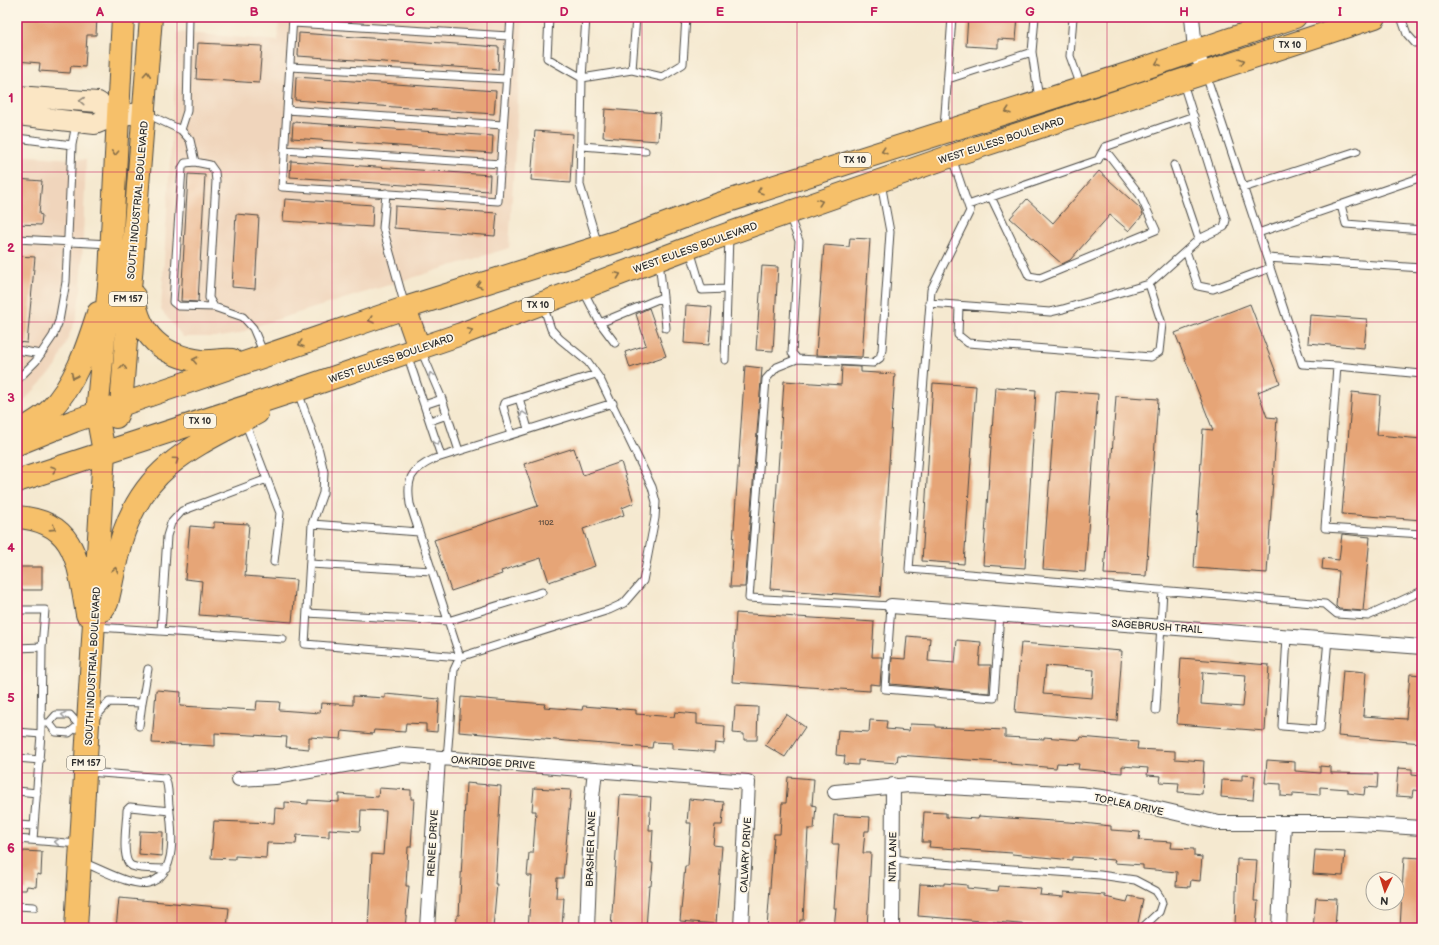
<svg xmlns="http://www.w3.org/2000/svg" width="1439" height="945" viewBox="0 0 1439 945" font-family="'Balsamiq Sans',sans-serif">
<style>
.built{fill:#f0d5bc}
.building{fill:#e6a577;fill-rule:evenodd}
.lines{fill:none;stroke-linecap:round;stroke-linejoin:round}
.lane-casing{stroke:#494844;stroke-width:9}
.street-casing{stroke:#494844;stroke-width:16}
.secondary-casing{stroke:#494844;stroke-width:22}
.primary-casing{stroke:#494844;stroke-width:24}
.lane{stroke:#fff;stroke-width:7}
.street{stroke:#fff;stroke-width:14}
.secondary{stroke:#fbe6c4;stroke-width:20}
.primary{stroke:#f6c06b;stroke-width:22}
.oneway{stroke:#866e48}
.oneway2{stroke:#938878}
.oneway3{stroke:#a0a0a0}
.grid{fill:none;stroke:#c2185b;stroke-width:1;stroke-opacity:0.55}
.labels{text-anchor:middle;stroke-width:3.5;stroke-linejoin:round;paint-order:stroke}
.number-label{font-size:8px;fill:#5a4a3e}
.shield{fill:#fcf5e5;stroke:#6a6863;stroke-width:1}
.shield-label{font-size:9px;font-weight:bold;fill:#2b2b2b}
.street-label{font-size:10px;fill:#2b2b2b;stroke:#fcf5e5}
.neatline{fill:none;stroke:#c2185b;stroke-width:1.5}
.grid-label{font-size:13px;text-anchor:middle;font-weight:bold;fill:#c2185b}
</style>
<rect width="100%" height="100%" fill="#fcf5e5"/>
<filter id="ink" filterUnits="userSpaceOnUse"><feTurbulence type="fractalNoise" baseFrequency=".025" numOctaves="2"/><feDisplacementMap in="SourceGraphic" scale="8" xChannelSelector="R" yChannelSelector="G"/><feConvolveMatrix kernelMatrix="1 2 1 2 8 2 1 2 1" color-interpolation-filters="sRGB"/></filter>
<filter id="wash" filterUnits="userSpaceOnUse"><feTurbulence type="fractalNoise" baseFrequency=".012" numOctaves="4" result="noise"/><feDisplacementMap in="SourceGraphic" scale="16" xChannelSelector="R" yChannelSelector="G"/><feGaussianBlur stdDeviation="0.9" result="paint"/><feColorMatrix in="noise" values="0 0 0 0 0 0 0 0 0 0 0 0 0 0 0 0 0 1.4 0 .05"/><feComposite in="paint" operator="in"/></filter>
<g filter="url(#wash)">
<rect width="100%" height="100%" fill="#f5e9d0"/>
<path class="built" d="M279,17H523L509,248L259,325L238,334L220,337H183L161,310L178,32L278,41Z
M17,155L86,160L81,288L76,319L56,367L17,408Z"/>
<g id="blocks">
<path class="building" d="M17,17H97L96,35H87L85,67L71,66L70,73L39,71L40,63L17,61Z
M968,17H1018L1016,40L998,39V48L966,46Z
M299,33L499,47L498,70L298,56Z
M198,43L262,46L259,83L196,79Z
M296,77L496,91L494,114L295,100Z
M605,109L660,113L658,141L603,137Z
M293,122L493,136L492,153L292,138Z
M535,131L573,134L570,183L531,180Z
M291,161L490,175L489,191L290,177Z
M1099,171L1140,208L1143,215L1129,231L1110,215L1070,260L1062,264L1010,218L1027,199L1053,223Z
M188,174L205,175L198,302L181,301Z
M17,179L42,181L39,214L42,215L41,225L17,224Z
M285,199L373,205L372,227L283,221Z
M395,206L497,213L495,236L394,228Z
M236,214L259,216L255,289L232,287Z
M850,238L870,239L862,357L816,355L824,245L849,247Z
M17,256L35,257L27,343L17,342Z
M762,266L778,267L773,351L756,350Z
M1250,304L1280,383L1258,392L1267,417L1277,418L1267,573L1194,568L1203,429L1213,430L1175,333Z
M686,305L712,307L709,345L684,343Z
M649,308L666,356L630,368L625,352L646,345L636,314Z
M1310,315L1367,319L1364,348L1308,343Z
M745,366L762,368L745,587H730Z
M842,366L861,367V372L895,374L880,597L770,589L784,381L841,385Z
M933,383L976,386L964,564L922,561Z
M995,387L1036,390L1025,568L983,565Z
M1056,391L1098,394L1085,572L1043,569Z
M1352,392L1380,395L1377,435L1422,439V520L1342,514Z
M1116,396L1158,399L1146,576L1104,574Z
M574,448L583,475L621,462L634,503L622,508L624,515L583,529L595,566L549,582L541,558L501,571L502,574L451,591L434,540L538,506L524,464Z
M214,522L249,524L245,576L296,580L292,622L199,615L202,581L185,579L190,526L214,528Z
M1342,534L1370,537L1363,611L1339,609L1336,606L1339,571L1322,569L1323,558L1339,560Z
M17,567H42V590H17Z
M736,613L874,622L872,657H882L880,685L870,684V691L732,682Z
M907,636L930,638L928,661L955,663L957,640L981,642L979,665H991L989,693L890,684L892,658L905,659Z
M1021,643L1122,651L1117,721L1015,712ZM1046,666L1094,670L1092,698L1043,694Z
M1181,658L1269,665L1265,731L1177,724ZM1203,672L1246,675L1243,707L1201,704Z
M1343,670L1366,672L1363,716L1406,719L1410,674L1422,675V743L1338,736Z
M156,690L181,692L180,706L256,710L257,701L280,702L279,710L320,713L321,703L353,705V696L385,698V694L439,699L437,732L426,731V724L406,723L405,732L374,730L373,734L342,731L341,739L309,737V749L286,747L287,737L215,733V746L152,743Z
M461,697L545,704L544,707L582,710L583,706L636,710V714L674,717L675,712L697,714V724L725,726L724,744L715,743L714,752L672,749V743L653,742L652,748L459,732Z
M735,706L758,707L757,740H744V734L733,733Z
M786,714L805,727L785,757L765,745Z
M870,720L887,721L886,729L909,731L910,724L936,725V727L1005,730V737L1044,739V737L1080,740L1081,737L1138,742L1137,749L1175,751V759L1204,761L1202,794L1178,792L1179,783L1160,782L1161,776L1147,775L1148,768L1122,766V773L1078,769L1079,764L1057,763L1056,768L1010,764L1011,763L898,755L897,763L858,760V765L844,764L845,756L836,755L838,730L869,732Z
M1267,760L1295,762V771L1320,773V766L1331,767V773L1378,774L1377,788L1365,787L1364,795L1348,793V789L1320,787V795L1293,793V797L1281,796V784L1265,783Z
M1398,768L1412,769V775L1422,776V791L1413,790L1412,797L1396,796Z
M1242,775L1255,776L1253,800L1221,797L1222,780L1242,781Z
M788,777L814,779L812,805L816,806L814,829H808L803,920H800L799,928H767L774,834H780L782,803H786Z
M466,783L501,786L495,884H497L493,928H456L457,915H459Z
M379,788L411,790V799H414L411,847H408L406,886H409L405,928H368L372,854L383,855L386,811L361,810L360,831L329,829V837L297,835L296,844L267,843L266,858L235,856V859L211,858L214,821L274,823L275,808L285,809V802L308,804V800L339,802V794L378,797Z
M534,788L571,790L563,878H557L556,898H564L562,928H528L532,876H527L529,853H533L536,811H532Z
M620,795L651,797L649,830H653L651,863H653L651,886H649L646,928H611Z
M689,799L724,802L722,825H715L713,845L722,846L716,924L680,921L685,866H688L691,823H687Z
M924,812L946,813V817L978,819L979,816L1083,823L1111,826V830L1140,832L1139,840L1172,842L1171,848L1194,849V856L1202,857L1200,881L1191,880L1190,887L1176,886L1177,872L1143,869V865L1114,863L1115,860L1072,857V860L1012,854V853L929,847L930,842H922Z
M834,815L870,817L869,831H865L863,853H871L867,928H834L836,908H834L839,844H832Z
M140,831L163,832L162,856L139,854Z
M1315,850L1345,852L1343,876L1313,874Z
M23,851L42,852L41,875L37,874L36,887L27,886L26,890H17V853H23Z
M1404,857L1422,858L1419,928H1400Z
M1237,859L1257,860L1254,901H1258L1256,928H1235Z
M944,883L967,885V888L998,891L999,886L1041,889L1040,895L1064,897V892L1105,895V897L1127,902L1129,896L1143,899L1137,928H1121L1103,924L1102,928H1070L918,916L920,884L944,885Z
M119,898L229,908L227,928H116Z
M1316,898L1337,899L1335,928H1313Z"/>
</g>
</g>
<g filter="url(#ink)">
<use href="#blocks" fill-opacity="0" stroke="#494844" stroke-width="1"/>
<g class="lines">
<g class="lane-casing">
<path id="lane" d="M293,17L282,187L498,201L511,17
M549,17L547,58L582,78L580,185L598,245
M586,17L582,78L632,70L636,17
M1035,17L1032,52L1039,99
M1073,17L1070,56L1081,86
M1401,17L1407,34L1415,43L1422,41
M293,23L509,36
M290,67L506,79
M632,70L662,77L683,64L686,17
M1206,75L1302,364L1337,366L1325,528L1422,534
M948,79L1032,52
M287,110L503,125
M147,114L181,130L190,140L195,162L210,165L215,172L216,181L209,298L214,307L243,317L253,328L264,354
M944,128L952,17
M181,130L187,111L189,17
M17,138L72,145L66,282L59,321L53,336L36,361L17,380
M72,145L76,124
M582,146L645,151
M284,150L501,164
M952,158L970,211L931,290L909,569L1325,604L1337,614L1368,616L1422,591
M195,162L185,163L182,168L173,302L178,306L214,307
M1174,165L1199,239
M1243,188L1357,151
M386,193L383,228L405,306
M991,197L1029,276L1040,278L1156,230L1140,195L1109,155L1102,153
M968,205L1098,160L1105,147L1194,116
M1341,205L1346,224L1422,230
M789,215L799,241L792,353L797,359L873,363L880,358L882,350L890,232L881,183
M1258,233L1422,177
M17,239L109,244
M690,250L702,290L727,289
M1186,251L1198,286L1213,289L1270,268
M1267,258L1422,268
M659,261L663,297
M583,290L600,323L615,343
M929,303L1050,312L1063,309L1149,284L1199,239L1224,227L1226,220L1183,83
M959,306L958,335L968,343L1151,357L1159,352L1162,324L1149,284
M600,323L663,297L666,328
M17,350L41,354
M421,350L442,399L459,451
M407,354L441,456
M797,359L777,367L766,379L749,598L891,606L885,689L994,698L1000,614
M725,360L729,236
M1337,366L1422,374
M298,392L319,451L324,472L323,493L312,524L305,644L460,657L609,610L624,603L643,581L655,518L656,502L652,487L600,379L588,362L560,339L551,329L543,305
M519,398L528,429
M424,405L442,399
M430,421L447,415
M245,422L280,513L274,562
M511,435L503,406L504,403L596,374
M312,524L419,532
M310,564L432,571
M17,610H45L42,647L41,734
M307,613L448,621L542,592
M97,627L283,639
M161,631L167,536L171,523L182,511L267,479
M1287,636L1282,726L1320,729L1328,639
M17,648L42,647
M142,703L148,669
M1156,710L1163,590
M94,719L109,702L142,703L139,726
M41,723H49L56,732L69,733L79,725L84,726
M49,723L56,715H70L79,725
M17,732L41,734L33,840
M17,758L40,760
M447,759L454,670L460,657L410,504C406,478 411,470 434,459L613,403
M17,791L37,793
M17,825L34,826
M17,839L79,844
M892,858L912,862L1100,875L1135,880L1156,891L1160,897L1162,903L1159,912L1142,928
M82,862C99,868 131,887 148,883C179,876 172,827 169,805C168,797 169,785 165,778L88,772
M167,869C157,868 142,870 132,866C120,861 127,821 127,810L130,807L170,811
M17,906L34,907"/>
</g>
<g class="street-casing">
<path id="street" d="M1192,17L1195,50L1205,73
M891,606L1422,647
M239,779L275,777L402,755L748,782L741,928
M835,792L909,785L1080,794L1116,799L1219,823H1344L1422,828
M427,928L438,758
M587,928L592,798L595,770
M892,928L893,785
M1279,928L1284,823"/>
</g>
<g class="secondary-casing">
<path id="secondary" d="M17,96L98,102L117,115
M17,115L95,124L117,115L145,113"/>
</g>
<g class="primary-casing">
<path id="primary" d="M134,296C139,336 163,356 201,361C212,362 222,359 232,360
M405,308L419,348
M116,417L121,406L151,17
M17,432C28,426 41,419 50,410C76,383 87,347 98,313
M17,444L74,421L405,308L628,238L719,204L1130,73L1295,17
M17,481L297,390L461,334L699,244L957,154L1375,17
M17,517C78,521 78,565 87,614
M102,610L107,603C113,580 116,554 124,532C148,463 198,445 257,413
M76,928L104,452L97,414L110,274L123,17"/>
</g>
<use href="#lane" class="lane"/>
<use href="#street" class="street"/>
<use href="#secondary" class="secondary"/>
<use href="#primary" class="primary"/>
</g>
<defs><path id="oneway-chevron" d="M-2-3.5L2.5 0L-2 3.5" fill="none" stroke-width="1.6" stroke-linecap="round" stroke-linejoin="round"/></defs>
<g class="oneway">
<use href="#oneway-chevron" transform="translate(1242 61) rotate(-18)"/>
<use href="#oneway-chevron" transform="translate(1158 63) rotate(160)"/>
<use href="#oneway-chevron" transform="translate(147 74) rotate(-86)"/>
<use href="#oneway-chevron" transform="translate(1008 111) rotate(162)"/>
<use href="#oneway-chevron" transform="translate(884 151) rotate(162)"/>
<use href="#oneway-chevron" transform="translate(115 153) rotate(93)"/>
<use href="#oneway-chevron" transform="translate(760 191) rotate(162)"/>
<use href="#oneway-chevron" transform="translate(820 202) rotate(-19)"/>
<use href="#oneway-chevron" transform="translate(618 275) rotate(-21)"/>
<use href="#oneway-chevron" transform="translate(479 285) rotate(162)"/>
<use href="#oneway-chevron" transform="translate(371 320) rotate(161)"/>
<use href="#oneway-chevron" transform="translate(470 331) rotate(-21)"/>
<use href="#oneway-chevron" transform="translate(301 344) rotate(161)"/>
<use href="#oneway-chevron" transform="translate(195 360) rotate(-168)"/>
<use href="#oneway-chevron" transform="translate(123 367) rotate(-86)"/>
<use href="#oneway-chevron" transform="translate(74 376) rotate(115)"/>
<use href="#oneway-chevron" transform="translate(176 460) rotate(-35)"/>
<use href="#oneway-chevron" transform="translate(54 469) rotate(-18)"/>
<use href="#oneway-chevron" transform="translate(53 528) rotate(33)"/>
<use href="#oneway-chevron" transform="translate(115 570) rotate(-77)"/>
</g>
<use class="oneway2" href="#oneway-chevron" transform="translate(82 101) rotate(-176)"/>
<g class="oneway3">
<use href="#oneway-chevron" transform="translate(431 375) rotate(-114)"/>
<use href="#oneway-chevron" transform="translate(523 414) rotate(-107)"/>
<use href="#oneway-chevron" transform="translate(437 443) rotate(72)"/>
<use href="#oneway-chevron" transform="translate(64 715) rotate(-175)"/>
<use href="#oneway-chevron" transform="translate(57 842) rotate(-175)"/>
</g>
</g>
<path class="grid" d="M177,17V928M332,17V928M487,17V928M642,17V928M797,17V928M952,17V928M1107,17V928M1262,17V928M17,172H1422M17,322H1422M17,472H1422M17,623H1422M17,773H1422"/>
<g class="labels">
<g class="number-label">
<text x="546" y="525">1102</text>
</g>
<g class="shield">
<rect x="1274" y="38" width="32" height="14" rx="3"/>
<rect x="839" y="153" width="32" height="14" rx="3"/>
<rect x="109" y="292" width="38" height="14" rx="3"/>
<rect x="522" y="298" width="32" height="14" rx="3"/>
<rect x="184" y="414" width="32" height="14" rx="3"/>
<rect x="67" y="756" width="38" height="14" rx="3"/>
</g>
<g class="shield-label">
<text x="1290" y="48">TX 10</text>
<text x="855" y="163">TX 10</text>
<text x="128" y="302">FM 157</text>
<text x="538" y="308">TX 10</text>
<text x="200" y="424">TX 10</text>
<text x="86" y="766">FM 157</text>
</g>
<g class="street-label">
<text transform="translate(1001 140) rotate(-18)" y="4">WEST EULESS BOULEVARD</text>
<text transform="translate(137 200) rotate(-85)" y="4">SOUTH INDUSTRIAL BOULEVARD</text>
<text transform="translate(695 247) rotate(-20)" y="4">WEST EULESS BOULEVARD</text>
<text transform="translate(391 358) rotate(-19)" y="4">WEST EULESS BOULEVARD</text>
<text transform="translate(1157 626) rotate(4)" y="4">SAGEBRUSH TRAIL</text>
<text transform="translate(92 666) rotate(-87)" y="4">SOUTH INDUSTRIAL BOULEVARD</text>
<text transform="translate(493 762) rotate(4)" y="4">OAKRIDGE DRIVE</text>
<text transform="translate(1129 804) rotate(12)" y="4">TOPLEA DRIVE</text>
<text transform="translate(432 843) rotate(-87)" y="4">RENEE DRIVE</text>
<text transform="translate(590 849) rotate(-88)" y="4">BRASHER LANE</text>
<text transform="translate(745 855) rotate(-87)" y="4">CALVARY DRIVE</text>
<text transform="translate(892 857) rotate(-89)" y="4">NITA LANE</text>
</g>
</g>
<rect width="1439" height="945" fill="none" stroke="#fcf5e5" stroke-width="44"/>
<g transform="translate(1385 891) rotate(184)"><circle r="19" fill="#fcf5e5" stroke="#a8a49b"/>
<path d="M0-3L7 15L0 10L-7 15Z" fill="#c8321e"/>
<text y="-6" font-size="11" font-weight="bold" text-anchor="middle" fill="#2b2b2b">N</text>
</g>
<rect x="22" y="22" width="1395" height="901" class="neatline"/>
<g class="grid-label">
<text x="100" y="16">A</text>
<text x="254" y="16">B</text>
<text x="410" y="16">C</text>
<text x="564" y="16">D</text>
<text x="720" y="16">E</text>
<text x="874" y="16">F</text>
<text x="1030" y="16">G</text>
<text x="1184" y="16">H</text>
<text x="1340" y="16">I</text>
<text x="11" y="102">1</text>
<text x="11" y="252">2</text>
<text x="11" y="402">3</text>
<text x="11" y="552">4</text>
<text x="11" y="702">5</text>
<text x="11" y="852">6</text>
</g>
</svg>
